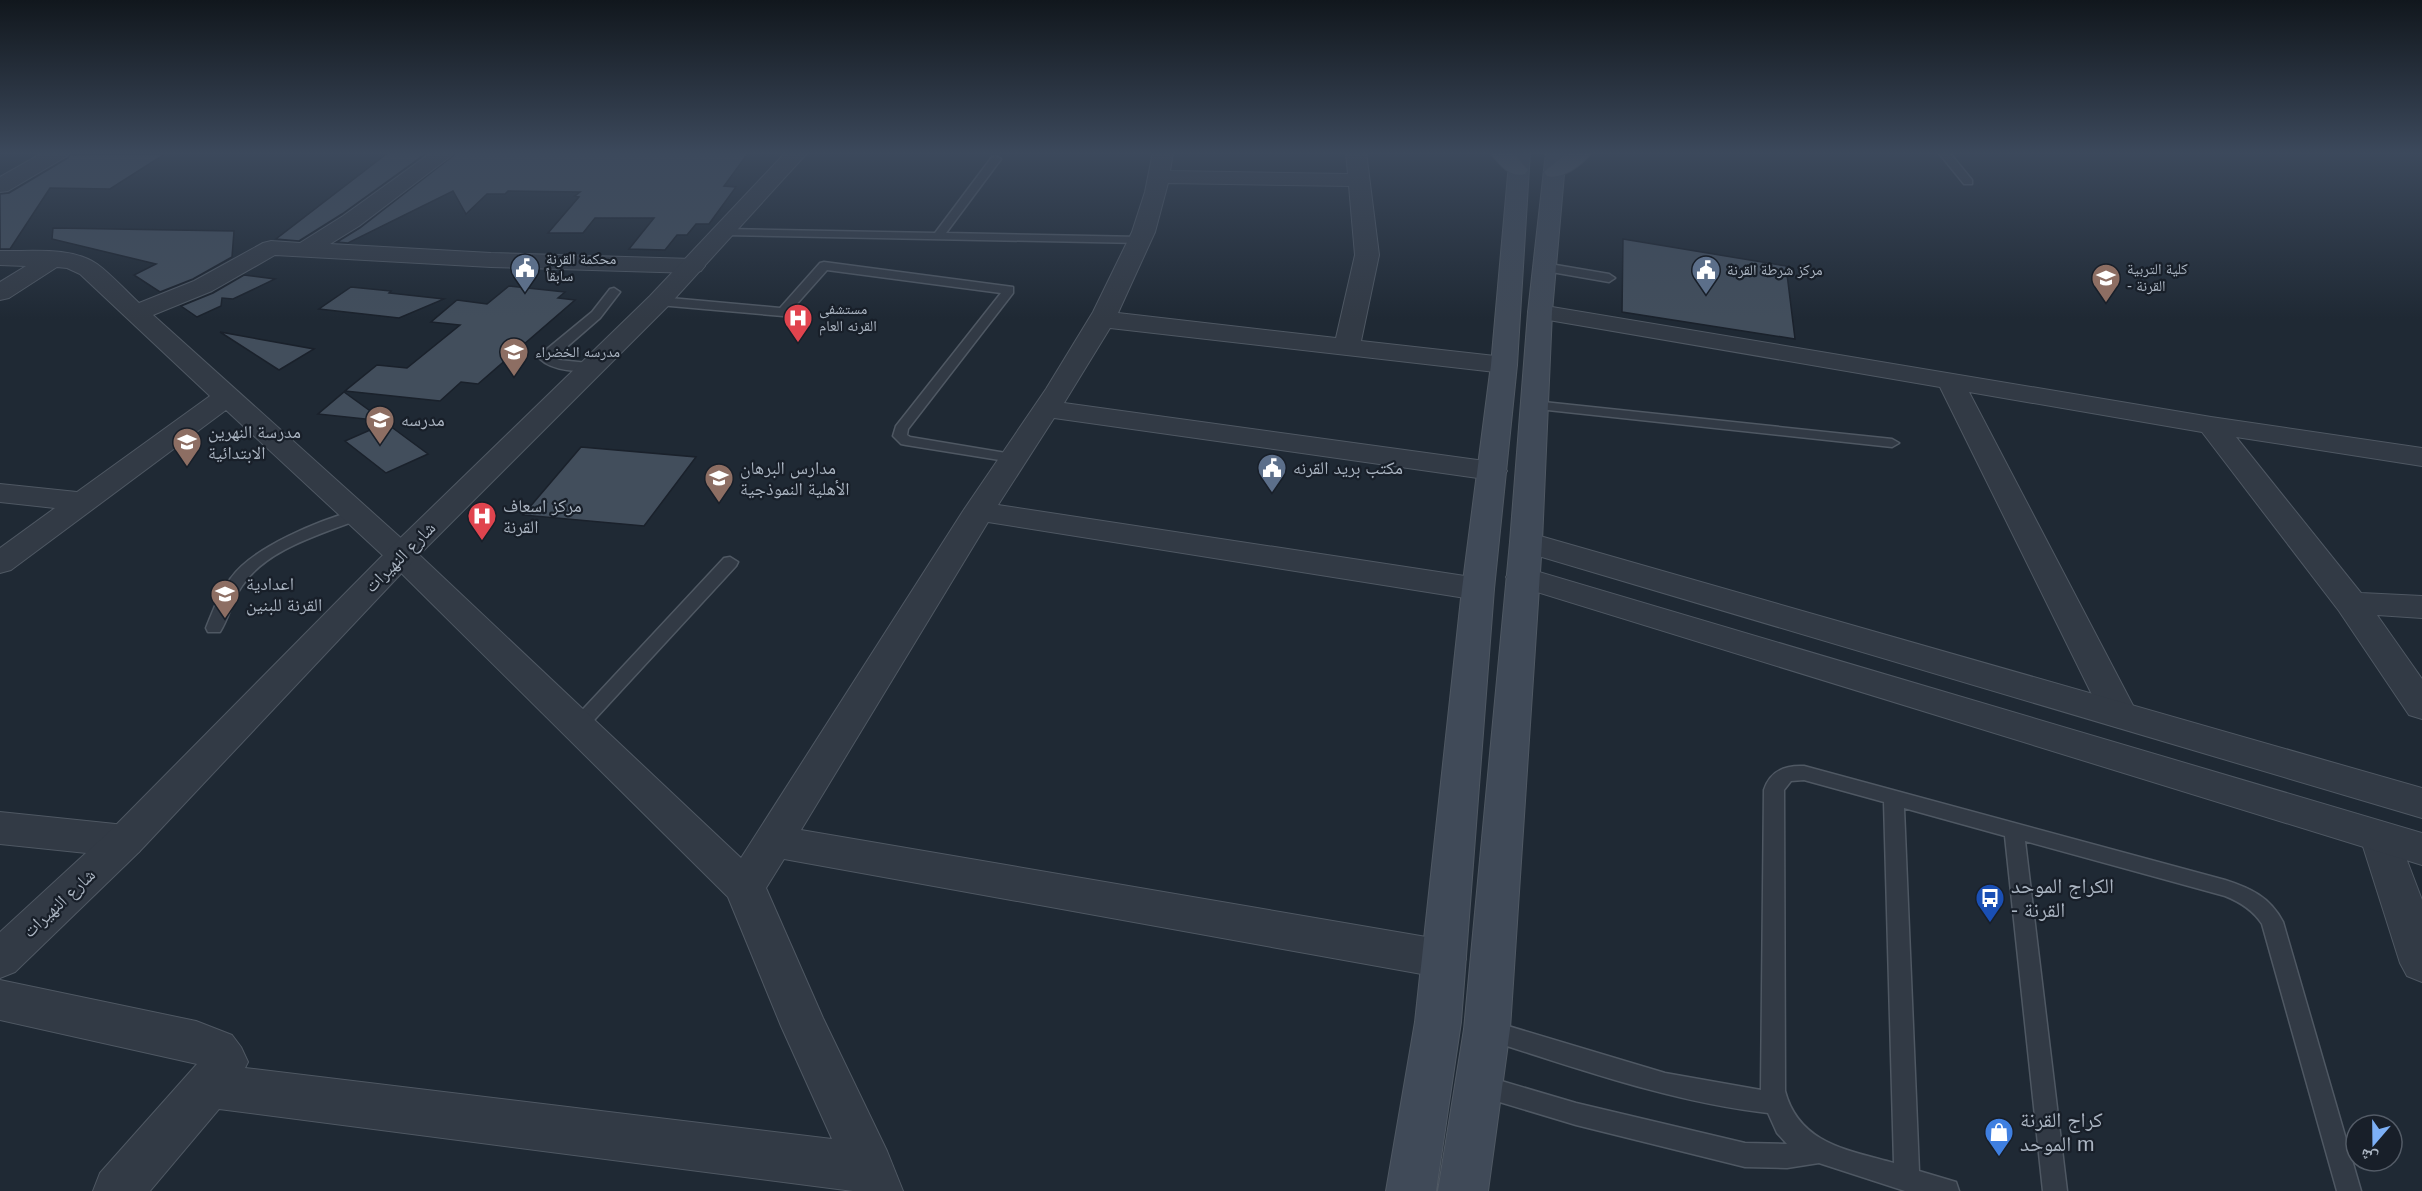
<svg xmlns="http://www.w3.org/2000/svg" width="2422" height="1191" viewBox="0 0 2422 1191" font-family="Arial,'Noto Naskh Arabic',sans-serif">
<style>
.building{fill:#424e5c;stroke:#1a212b;stroke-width:1.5}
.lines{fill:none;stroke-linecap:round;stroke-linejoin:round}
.service-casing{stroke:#4f5863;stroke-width:3}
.minor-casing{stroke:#4f5863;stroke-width:2}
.tertiary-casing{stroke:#4f5863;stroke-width:2}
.secondary-casing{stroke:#4f5863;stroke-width:2}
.primary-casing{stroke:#3b434e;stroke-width:2}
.service{fill:#323a45;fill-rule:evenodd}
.minor{fill:#323a45;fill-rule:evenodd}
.tertiary{fill:#323a45;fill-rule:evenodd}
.secondary{fill:#404a58;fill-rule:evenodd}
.primary{fill:#505965;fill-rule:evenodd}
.labels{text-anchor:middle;stroke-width:4.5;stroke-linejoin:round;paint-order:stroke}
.far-poi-label{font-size:15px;fill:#abb5c2;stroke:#181f29;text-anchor:start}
.poi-label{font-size:18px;fill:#abb5c2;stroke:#181f29;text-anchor:start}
.street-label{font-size:18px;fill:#abb5c2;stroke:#181f29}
.near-poi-label{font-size:21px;fill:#abb5c2;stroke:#181f29;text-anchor:start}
</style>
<rect width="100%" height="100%" fill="#1f2934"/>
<path class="building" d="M72,152V155L165,154L110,189L50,188L10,249H0V194L9,193L68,158Z
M389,152H428L342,214L299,241L276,239Z
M458,152H749L724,186L736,187L709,224H696L687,235H677L665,250L629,249L654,218H595L583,233H548L579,197L575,196L580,192L508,191L505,194H487L466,214L453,191L348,243L337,242L360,228Z
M53,228L234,231L232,257L193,279L160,292L134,275L156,264L52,239Z
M1623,239L1786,266L1795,339L1622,312Z
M244,275L275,279L233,299L222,298L221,306L197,317L181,306L213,293Z
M509,286L565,292L558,298L575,300L478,384L461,382L440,401L345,391L377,365L407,368L460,325L431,322L457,300L487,304Z
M351,287L391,291L389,293L444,299L399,318L319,309Z
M220,332L314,349L279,370Z
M344,392L384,421L318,414Z
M386,423L428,454L386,473L345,441Z
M581,447L696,457L644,526L523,515Z"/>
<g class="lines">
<g class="service-casing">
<path id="service" d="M1938,152H1949L1972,180V184H1964Z
M996,156L1001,159L946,233L1141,237L1147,240L1141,243L725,235L719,232L725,229L935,233L992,157Z
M824,262L1013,287V293L908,429L907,435L910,437L1012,454L1019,458L1017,461L1012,462L906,445L901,444L893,436L896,426L1001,293L827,270L787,315L783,316L659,305L653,301L659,297L780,308L820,263Z
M1544,263L1609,274L1615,278L1609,282L1540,270V264Z
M614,288L620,292L600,318L554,358L559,360L598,364L600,367L598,370C582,373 552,371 540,359L547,349L592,312L610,289Z
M1534,401L1892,439L1899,443L1892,447L1529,408L1527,405Z
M357,510L362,512L365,515L362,518C323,534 267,548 242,586C232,600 229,618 220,632H208L206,628C213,611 219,593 231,578C253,547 320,520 357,510Z
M730,557L738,562L736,566L584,731L578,733L572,731L569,726L572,721L724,558Z
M1804,766L2225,880C2250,888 2270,897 2283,922L2361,1191H2337L2262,924C2253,910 2240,902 2225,896L2025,841L2067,1191H2043L2005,836L1904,808L1919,1171L1956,1182L1959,1191H1905L1819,1163L1787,1168L1745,1167L1576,1125L1473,1094L1469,1086L1473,1078L1481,1075L1576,1103L1745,1143L1787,1144L1777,1133L1768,1113C1671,1102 1580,1069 1488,1040L1480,1037L1477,1030L1480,1023L1488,1020L1665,1073L1761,1090L1764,790C1770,771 1785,765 1804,766ZM1804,780L1884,802L1894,1163C1848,1150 1799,1144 1785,1091L1784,790L1791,781Z"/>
</g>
<g class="minor-casing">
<path id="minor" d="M44,152H70L67,156L8,191L0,192V177Z
M432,152H456L359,226L330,244L491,253L693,259L701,261L705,266L701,271L693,273L491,267L275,255L212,291L153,315L412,548L741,858L963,511L1046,389L1093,312L1132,232L1145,192L1153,152H1173L1170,171L1348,174L1346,152H1366L1379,255L1361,341L1504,357L1513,359L1517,365L1513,371L1504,373L1110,328L1064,403L1492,462L1502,465L1507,471L1502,477L1492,480L1054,418L998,505L1478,578L1490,581L1494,589L1490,597L1478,600L988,522L801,830L1444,940L1459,946L1466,959L1459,972L1444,978L784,859L766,888L823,1018L887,1151L903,1191H853L219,1109L150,1191H93L100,1173L197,1064L0,1020V980L196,1021L232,1035L241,1047L248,1062L245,1068L832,1139L781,1026L728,897L390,562L226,410L11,570L0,573V548L55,508L0,502V484L77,492L210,396L80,274L67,268L57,267L9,298L0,300V282L26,266L0,265V251C30,252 71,246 97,264C112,275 125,290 139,303L194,281L263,243L271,241L300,243L343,216ZM1168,183L1349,186L1355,255L1336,338L1118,313L1155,232Z
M1540,305L2211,417L2422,448V466L2236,437L2361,593L2422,596V618L2377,615L2422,679V719L2409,715L2339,611L2202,432L1969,392L2138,715L2133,724L2120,728L2107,724L2102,715L1940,387L1531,317L1528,312L1531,307Z
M0,812L125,825L139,830L145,841L139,852L125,857L0,844Z
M2380,821L2394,826L2422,900V982L2407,976L2400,963L2360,837L2366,826Z"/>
</g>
<g class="tertiary-casing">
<path id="tertiary" d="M786,152H808L668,306L412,562L139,852L15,972L0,978V932L111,830L390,548L650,296Z
M1526,532L2422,788V818L1515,549L1510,542L1515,535Z
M1522,567L2422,833V865L1511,584L1506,577L1511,570Z"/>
</g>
<g class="secondary-casing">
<path id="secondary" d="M1510,152H1530L1517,365L1494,589L1461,1022L1436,1191H1386L1415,1022L1462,589L1491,365Z
M1546,152H1566L1552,312L1542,542L1510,1029L1488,1191H1438L1464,1029L1510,542L1528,312Z"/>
</g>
<g class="primary-casing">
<path id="primary" d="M1490,152H1512L1528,170L1525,174C1510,178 1499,165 1490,152Z
M1568,152H1592C1583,165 1562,180 1547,176L1544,172Z"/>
</g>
<use href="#service" class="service"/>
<use href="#minor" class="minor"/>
<use href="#tertiary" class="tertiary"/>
<use href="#secondary" class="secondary"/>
<use href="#primary" class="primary"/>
</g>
<linearGradient id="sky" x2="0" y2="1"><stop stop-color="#11171d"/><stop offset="0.48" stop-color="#3c495c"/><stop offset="1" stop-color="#3c495c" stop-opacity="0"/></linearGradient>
<rect width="2422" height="319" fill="url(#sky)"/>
<defs>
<g id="civic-pin" transform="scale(1.5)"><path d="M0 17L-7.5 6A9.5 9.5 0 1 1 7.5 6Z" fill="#5c6f8a" stroke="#181f29"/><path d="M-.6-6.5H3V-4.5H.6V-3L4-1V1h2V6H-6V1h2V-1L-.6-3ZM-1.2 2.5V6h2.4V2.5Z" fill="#fff"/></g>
<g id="university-pin" transform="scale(1.5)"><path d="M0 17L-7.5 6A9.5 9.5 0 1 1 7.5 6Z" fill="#8d6e63" stroke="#181f29"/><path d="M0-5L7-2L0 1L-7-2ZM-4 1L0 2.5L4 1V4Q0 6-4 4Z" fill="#fff"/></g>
<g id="hospital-pin" transform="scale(1.5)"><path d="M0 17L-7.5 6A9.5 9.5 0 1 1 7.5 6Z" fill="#e0444e" stroke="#181f29"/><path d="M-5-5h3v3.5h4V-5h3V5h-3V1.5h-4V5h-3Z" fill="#fff"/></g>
<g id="school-pin" transform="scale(1.5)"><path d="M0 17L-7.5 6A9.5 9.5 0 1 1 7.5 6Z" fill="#8d6e63" stroke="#181f29"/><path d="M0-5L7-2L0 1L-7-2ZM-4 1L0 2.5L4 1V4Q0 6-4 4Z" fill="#fff"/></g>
<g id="bus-pin" transform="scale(1.5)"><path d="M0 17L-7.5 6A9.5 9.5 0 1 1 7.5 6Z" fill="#1a4fb4" stroke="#181f29"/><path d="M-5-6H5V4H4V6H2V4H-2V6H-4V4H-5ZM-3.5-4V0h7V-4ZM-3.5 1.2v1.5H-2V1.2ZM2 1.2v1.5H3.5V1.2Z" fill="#fff"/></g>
<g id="shop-pin" transform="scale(1.5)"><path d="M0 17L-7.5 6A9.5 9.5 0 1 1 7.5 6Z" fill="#3f7fe0" stroke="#181f29"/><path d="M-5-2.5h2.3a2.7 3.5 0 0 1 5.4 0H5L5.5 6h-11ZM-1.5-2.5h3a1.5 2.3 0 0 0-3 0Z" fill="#fff"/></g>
</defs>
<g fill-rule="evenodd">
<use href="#civic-pin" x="525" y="268"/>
<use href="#civic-pin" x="1706" y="270"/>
<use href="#university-pin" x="2106" y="278"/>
<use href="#hospital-pin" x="798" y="318"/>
<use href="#school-pin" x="514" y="352"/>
<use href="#school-pin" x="380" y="420"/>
<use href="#school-pin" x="187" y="442"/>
<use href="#civic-pin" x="1272" y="468"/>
<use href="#school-pin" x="719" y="478"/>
<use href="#hospital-pin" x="482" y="516"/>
<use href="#school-pin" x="225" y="594"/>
<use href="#bus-pin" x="1990" y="898"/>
<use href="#shop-pin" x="1999" y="1132"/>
</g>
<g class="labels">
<g class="far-poi-label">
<text x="546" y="264">محكمة القرنة<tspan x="546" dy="17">سابقاً</tspan></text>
<text x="2127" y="274">كلية التربية<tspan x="2127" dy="17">- القرنة</tspan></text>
<text x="1727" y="275">مركز شرطة القرنة</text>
<text x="819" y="314">مستشفى<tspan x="819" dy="17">القرنه العام</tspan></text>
<text x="535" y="357">مدرسه الخضراء</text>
</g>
<g class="poi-label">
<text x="401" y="426">مدرسه</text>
<text x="208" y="438">مدرسة النهرين<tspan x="208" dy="21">الابتدائية</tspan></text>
<text x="740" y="474">مدارس البرهان<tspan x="740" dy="21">الأهلية النموذجية</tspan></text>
<text x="1293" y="474">مكتب بريد القرنه</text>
<text x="503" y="512">مركز اسعاف<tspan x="503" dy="21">القرنة</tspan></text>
<text x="246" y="590">اعدادية<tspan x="246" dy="21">القرنة للبنين</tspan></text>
</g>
<g class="street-label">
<text transform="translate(400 557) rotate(-45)" y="6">شارع النهيرات</text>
<text transform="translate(59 903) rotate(-43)" y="6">شارع النهيرات</text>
</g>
<g class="near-poi-label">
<text x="2011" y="893">الكراج الموحد<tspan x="2011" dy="24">- القرنة</tspan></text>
<text x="2020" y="1127">كراج القرنة<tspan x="2020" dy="24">الموحد m</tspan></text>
</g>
</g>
<g transform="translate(2374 1143) rotate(200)"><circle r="28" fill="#181f29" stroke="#535b66" stroke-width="1.5"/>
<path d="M0-4.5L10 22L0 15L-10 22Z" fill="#7db0f6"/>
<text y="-9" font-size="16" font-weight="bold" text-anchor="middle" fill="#abb5c2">ش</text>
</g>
</svg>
